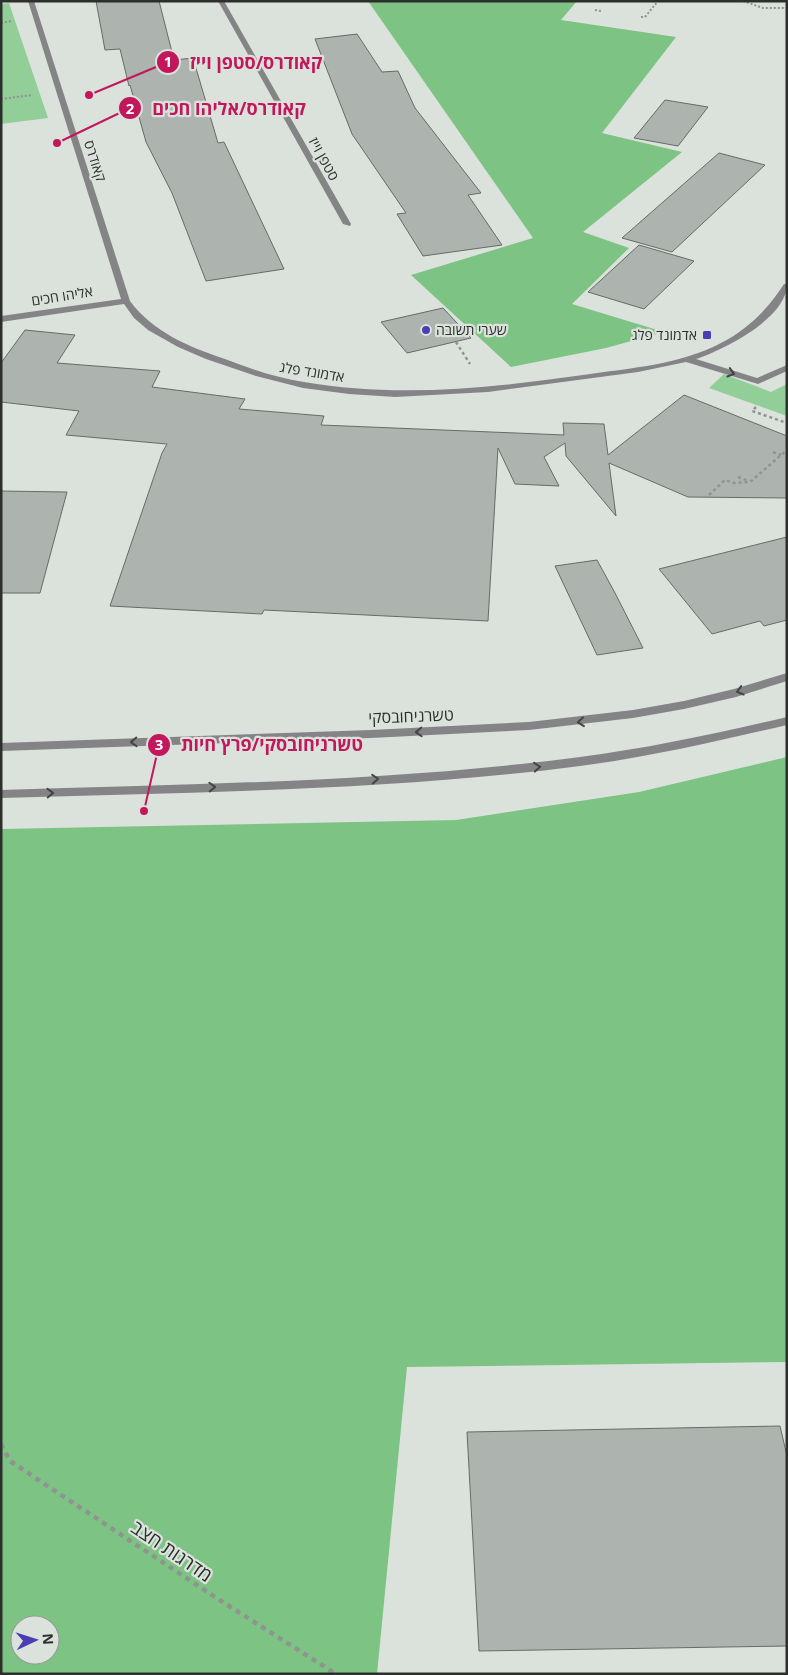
<svg xmlns="http://www.w3.org/2000/svg" width="788" height="1675" viewBox="0 0 788 1675" font-family="'Open Sans','Noto Sans Hebrew',sans-serif">
<style>
.green{fill:#92ce97}
.forest{fill:#7dc383;fill-rule:evenodd}
.building{fill:#adb3ae;stroke:#666b66}
.lines{fill:none;stroke-linecap:round;stroke-linejoin:round}
.path-far2{stroke:#8f9490;stroke-width:2;stroke-dasharray:2 2;stroke-linecap:butt}
.path-far1{stroke:#8f9490;stroke-width:2.5;stroke-dasharray:3 3;stroke-linecap:butt}
.path{stroke:#8f9490;stroke-width:4.5;stroke-dasharray:5 5;stroke-linecap:butt}
.minor{fill:#848487;fill-rule:evenodd}
.oneway{stroke:#434444}
.poi-dot{fill:#4a3eb4;stroke:#dbe2dc;stroke-width:2}
.labels{text-anchor:middle;stroke-width:4.5;stroke-linejoin:round;paint-order:stroke}
.far-street-label{font-size:14px;fill:#2d2f2d;stroke:#dbe2dc}
.far-poi-label{font-size:14px;fill:#2d2f2d;stroke:#dbe2dc;text-anchor:start}
.street-label{font-size:16px;fill:#2d2f2d;stroke:#dbe2dc}
.near-street-label{font-size:19px;fill:#2d2f2d;stroke:#dbe2dc}
.leader{fill:none;stroke:#c2185b;stroke-width:2}
.callout-dot{fill:#c2185b;stroke:#dbe2dc;stroke-width:2}
.mark-label{font-size:15px;text-anchor:middle;font-weight:bold;fill:#fff}
.callout-label{font-size:18px;text-anchor:middle;font-weight:bold;fill:#c2185b;stroke:#dbe2dc;stroke-width:4.5;stroke-linejoin:round;paint-order:stroke}
</style>
<rect width="100%" height="100%" fill="#dbe2dc"/>
<path class="green" d="M9,3L48,118L1,124V4Z
M724,374L771,392L787,384V416L709,388Z"/>
<path class="forest" d="M368,1H577L561,20L676,37L602,133L682,152L583,232L629,248L572,304L664,332L606,348L511,367L411,275L533,238Z
M787,757V1362L407,1367L377,1674H1V829L456,820L639,792ZM20,1625H50V1655H20Z"/>
<path class="building" d="M96,1H159L174,60L193,58L218,143L224,142L284,269L206,281L172,193L146,142L130,85L129,86L120,49L105,50Z
M357,34L382,72L398,71L415,108L481,193L468,195L502,245L423,256L397,214L406,213L352,134L315,39Z
M665,100L708,107L678,146L634,138Z
M719,153L765,165L672,252L622,238Z
M639,245L694,261L644,309L588,292Z
M443,308L471,338L407,353L381,322Z
M25,330L75,335L57,363L160,371L152,387L245,399L239,409L324,416L321,425L564,435L563,423L604,424L608,455L684,395L787,436V498L688,497L609,463L616,516L566,456L565,443L544,457L559,486L515,484L498,448L488,621L264,610L262,614L110,606L162,453L167,444L66,435L79,411L1,402V363Z
M1,491L67,492L40,593H1Z
M787,537V620L764,626L760,621L712,634L659,569Z
M597,560L615,593L643,648L597,655L555,566Z
M780,1426L787,1456V1646L479,1651L467,1432Z"/>
<g class="lines">
<path class="path-far2" d="M743,1L763,8H787
M595,10L601,11
M641,17H645L658,1
M1,23L11,21
M1,99L33,95"/>
<path class="path-far1" d="M456,342L470,364
M756,407L752,411L787,423
M773,452L781,455
M738,477L749,481
M709,495L725,480L734,483L750,482L787,450"/>
<path class="path" d="M1,1444L10,1461L218,1599L336,1674"/>
<path class="minor" d="M28,1H34L130,301C153,332 189,347 225,359C251,369 277,378 304,382C397,398 490,388 583,375C630,368 679,365 721,343C748,329 768,309 784,284H787C787,318 725,349 696,359L757,378L787,365V371L758,384L686,362L638,372L488,392L395,397L349,394L303,388L256,376L206,359L178,347L148,330L134,318L124,304L1,322V316L121,299Z
M218,1H224L351,224L350,226L343,224Z
M787,673V681L736,697L684,709L633,718L529,730L371,738L1,751V743L371,730L529,722L633,710L684,701L734,689Z
M787,717V725C718,741 650,757 580,766C389,791 194,792 1,798V790C194,784 388,782 580,757C650,748 718,733 787,717Z"/>
</g>
<defs><path id="oneway-chevron" d="M-2-3.5L2.5 0L-2 3.5" fill="none" stroke-width="1.6" stroke-linecap="round" stroke-linejoin="round" transform="scale(1.25)"/></defs>
<g class="oneway">
<use href="#oneway-chevron" transform="translate(731 373) rotate(16)"/>
<use href="#oneway-chevron" transform="translate(740 691) rotate(164)"/>
<use href="#oneway-chevron" transform="translate(581 722) rotate(174)"/>
<use href="#oneway-chevron" transform="translate(419 732) rotate(178)"/>
<use href="#oneway-chevron" transform="translate(134 742) rotate(178)"/>
<use href="#oneway-chevron" transform="translate(537 767) rotate(-5)"/>
<use href="#oneway-chevron" transform="translate(375 779) rotate(-4)"/>
<use href="#oneway-chevron" transform="translate(212 787) rotate(-2)"/>
<use href="#oneway-chevron" transform="translate(50 793) rotate(-2)"/>
</g>
<g class="poi-dot">
<circle cx="426" cy="330" r="5"/>
<rect x="702" y="330" width="10" height="10" rx="2.5"/>
</g>
<g class="labels">
<g class="far-street-label">
<text transform="translate(324 159) rotate(61)" y="5">סטפן וייז</text>
<text transform="translate(95 161) rotate(72)" y="5">קאודרס</text>
<text transform="translate(62 296) rotate(-9)" y="5">אליהו חכים</text>
<text transform="translate(312 372) rotate(9)" y="5">אדמונד פלג</text>
</g>
<g class="far-poi-label">
<text x="436" y="335">שערי תשובה</text>
<text x="697" y="340" text-anchor="end">אדמונד פלג</text>
</g>
<g class="street-label">
<text transform="translate(411 716) rotate(-2)" y="6">טשרניחובסקי</text>
</g>
<g class="near-street-label">
<text transform="translate(172 1551) rotate(34)" y="7">מדרגות חצב</text>
</g>
</g>
<path class="leader" d="M89 95L168 62M57 143L130 108M144 811L159 745"/>
<g class="callout-dot">
<circle cx="89" cy="95" r="5"/>
<circle cx="57" cy="143" r="5"/>
<circle cx="144" cy="811" r="5"/>
<circle cx="168" cy="62" r="12"/>
<circle cx="130" cy="108" r="12"/>
<circle cx="159" cy="745" r="12"/>
</g>
<g class="mark-label">
<text x="168" y="67">1</text>
<text x="130" y="114">2</text>
<text x="159" y="750">3</text>
</g>
<g class="callout-label">
<text x="256" y="69">קאודרס/סטפן וייז</text>
<text x="229" y="115">קאודרס/אליהו חכים</text>
<text x="272" y="751">טשרניחובסקי/פרץ חיות</text>
</g>
<rect width="788" height="1675" fill="none" stroke="#2d2f2d" stroke-width="5"/>
<g transform="translate(35 1640) rotate(86)"><circle r="24" fill="#dbe2dc" stroke="#959a96"/>
<path d="M0-4L9 19L0 12L-9 19Z" fill="#4a3eb4"/>
<text y="-8" font-size="14" font-weight="bold" text-anchor="middle" fill="#2d2f2d">N</text>
</g>
</svg>
